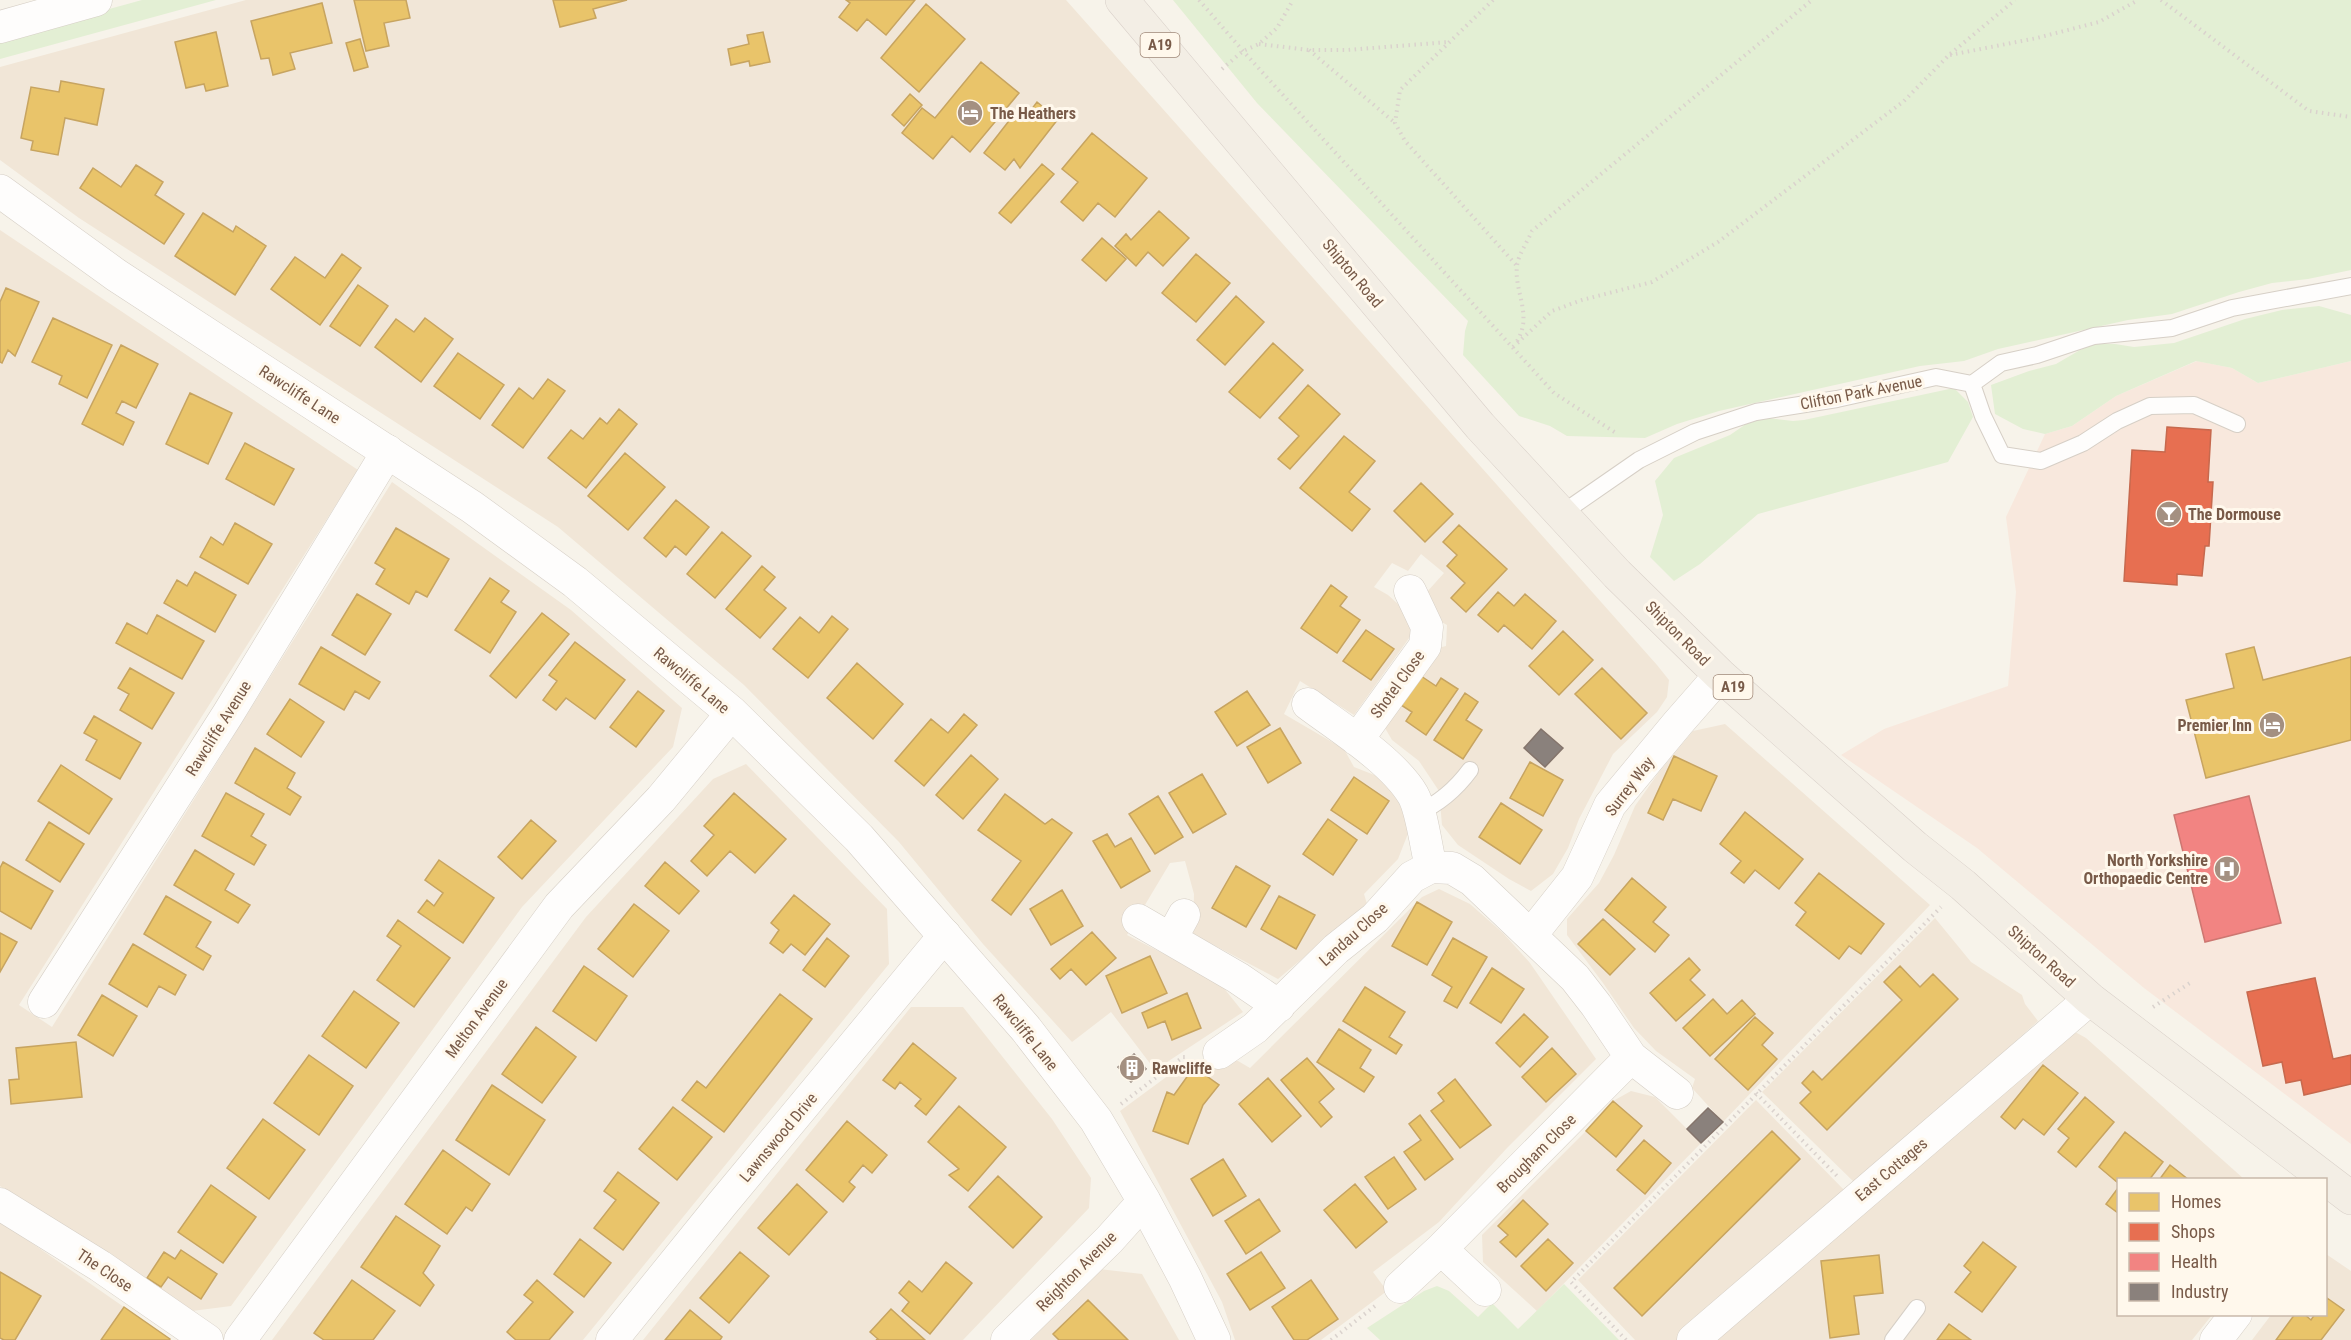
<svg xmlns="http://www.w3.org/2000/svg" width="2351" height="1340" viewBox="0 0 2351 1340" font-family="'Roboto Condensed',sans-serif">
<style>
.residential{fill:#f1e6d7}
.commercial{fill:#f8e8dd}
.green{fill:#e3efd4}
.homes{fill:#e9c46a;stroke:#c7a460;stroke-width:1.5}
.shops{fill:#e76f51;stroke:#c6694e;stroke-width:1.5}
.health{fill:#f28482;stroke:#cd7771;stroke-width:1.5}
.industry{fill:#8a817c;stroke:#85756c;stroke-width:1.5}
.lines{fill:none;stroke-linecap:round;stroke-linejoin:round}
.service-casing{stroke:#d6cfc6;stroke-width:18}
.minor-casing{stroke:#d6cfc6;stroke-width:33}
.tertiary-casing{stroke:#d6cfc6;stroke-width:34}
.primary-casing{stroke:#d9d0c9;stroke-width:34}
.path{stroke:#dad2cd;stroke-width:4;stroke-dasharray:1.5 4.5;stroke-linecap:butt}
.service{stroke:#fefdfc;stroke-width:16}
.minor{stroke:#fefdfc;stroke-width:32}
.tertiary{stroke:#fefdfc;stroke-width:33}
.primary{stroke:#f3eee5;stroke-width:33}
.labels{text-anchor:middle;stroke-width:6;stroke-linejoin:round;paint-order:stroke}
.shield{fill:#fff8ec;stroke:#a08979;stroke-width:1.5}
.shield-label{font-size:15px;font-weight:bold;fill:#785a48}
.poi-label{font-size:16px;font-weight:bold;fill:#785a48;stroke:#fff8ec;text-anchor:start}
.street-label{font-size:16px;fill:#785a48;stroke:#fff8ec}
</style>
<rect width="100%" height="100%" fill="#f7f3ea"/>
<path class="residential" d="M246,0H1066L1657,665L1669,680L1667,697L1657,712L1613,754L1579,819L1568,848L1553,874L1531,891L1509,879L1458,845L1442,825L1439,791L1419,761L1392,740L1385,728L1434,649L1446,646L1447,625L1436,619L1426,593L1444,573L1421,554L1408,571L1392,563L1374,587L1388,595L1408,613L1412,634L1354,715L1300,681L1284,714L1344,749L1354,767L1387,780L1408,809L1409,831L1398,859L1364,894L1367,904L1278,979L1193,934L1194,894L1185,861L1170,863L1127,935L1219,982L1243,1012L1155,1070L1111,1012L1072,1042L983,944L899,842L744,685L558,527L79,218L0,160V67Z
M0,230L358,470L19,1005L52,1027L392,482L571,610L682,708L673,747L522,907L231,1306L192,1311L0,1186Z
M1725,724L1930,905L1723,1122L1692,1088L1695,1079L1656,1051L1634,1028L1603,983L1567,935V919L1599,883L1614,855L1635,806L1659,772L1693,731Z
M746,764L887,909L889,964L583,1340H272L586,917L713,779Z
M1439,889L1470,904L1503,933L1530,963L1596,1059L1507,1148L1439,1222L1373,1272L1387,1291L1321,1340H1235L1222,1302L1120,1111L1188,1061H1238L1250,1068L1422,897Z
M1935,918L1971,962L2022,995L2025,1004L2038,1021L1857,1185L1762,1092Z
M911,1007H963L1052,1119L1091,1178L1089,1208L963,1340H643Z
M2068,1028L2086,1038L2244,1179L2118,1180V1314L2212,1315L2192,1340H1715Z
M1631,1091L1655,1097L1701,1143L1537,1311L1483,1262L1482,1235L1586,1131L1613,1101Z
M1756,1100L1847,1193L1682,1340H1635L1578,1280Z
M0,1221L170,1339V1340H0Z
M2326,1254L2351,1271V1340H2252L2271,1315L2326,1314Z
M1099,1269L1142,1274L1179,1340H1031Z"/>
<path class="commercial" d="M2197,361L2232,368L2258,383L2351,361V1144L2144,988L1977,848L1841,755L1884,729L2008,686L2016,592L2006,517L2045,434L2072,426L2116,396Z"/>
<path class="green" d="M142,0H216L0,59V39Z
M1173,0H2351V270L2308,279L2272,283L2239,292L2172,314L2128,320L1998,349L1964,361L1920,366L1719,411L1677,424L1645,438L1567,436L1550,426L1519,416L1463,355L1465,331L1468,321L1257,103Z
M2319,306L2351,315V361L2258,383L2232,368L2196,361L2116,396L2072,426L2045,434L2023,429L1995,414L1991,385L2029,371L2056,364L2080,350L2096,344H2115L2134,347L2174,343L2245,319L2282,310Z
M1954,388L1968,402L1973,417L1948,462L1758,514L1700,564L1674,581L1650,557L1663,515L1655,481L1674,458L1730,435L1749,422L1769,418L1793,421L1804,420Z
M1564,1284L1619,1340H1380L1367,1328L1424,1291L1437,1286L1449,1291L1478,1317L1492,1303L1518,1329Z"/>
<path class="homes" d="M354,0H406L410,18L384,23L389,46L366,51Z
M553,0H627L593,9L596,18L560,27Z
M846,0H915L886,35L867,19L857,31L839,17L850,3Z
M322,3L332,43L290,53L295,69L273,75L269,58L261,59L251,21Z
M926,4L965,39L919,92L881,58Z
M216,32L228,86L206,91L204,84L186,88L175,42Z
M763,32L770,62L750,66L749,61L731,65L728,49L749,44L747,35Z
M360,39L368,67L354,71L346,43Z
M981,62L1019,93L970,152L952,136L933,159L902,133L922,108L935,118Z
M61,81L104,89L97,125L65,118L58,155L31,150L33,141L21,138L31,87L59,92Z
M910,94L922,105L904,126L892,115Z
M1037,102L1058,119L1020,168L1014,159L1005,170L984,153L1019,108L1028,114Z
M1092,133L1147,178L1115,217L1098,203L1083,221L1061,202L1078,182L1062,169Z
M1042,164L1054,174L1011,223L999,213Z
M136,165L163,182L155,195L184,214L164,244L80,188L93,168L121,187Z
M1159,211L1189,238L1163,266L1148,252L1136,266L1115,246L1126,234L1131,240Z
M203,213L233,232L236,226L266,246L235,295L175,256Z
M1102,238L1126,259L1106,281L1082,260Z
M342,254L361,268L320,325L271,289L295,257L325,278Z
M1196,254L1230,283L1196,322L1162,293Z
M358,285L388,306L360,346L330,326Z
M6,288L39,302L15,356L8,350L2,363L0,362V302Z
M1236,296L1264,322L1225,365L1197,340Z
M53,318L112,345L87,398L59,384L62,376L32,362Z
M425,318L453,339L421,382L375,347L396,319L414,332Z
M1273,343L1303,370L1260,418L1229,392Z
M121,345L158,364L136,408L122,401L116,413L134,422L123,445L82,424Z
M458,353L504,385L480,419L434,386Z
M548,379L565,391L523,448L492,425L519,388L533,399Z
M1308,385L1340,414L1290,469L1278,459L1299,436L1279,418Z
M190,393L232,413L208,464L166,444Z
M619,409L637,424L586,488L548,458L571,430L583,439L600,418L607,424Z
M1344,436L1375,461L1349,492L1370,509L1352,531L1300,488Z
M245,443L294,469L274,505L226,479Z
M625,453L665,487L628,530L588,496Z
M1421,483L1453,514L1425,542L1394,511Z
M676,500L709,527L686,555L675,546L666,557L644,538Z
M235,523L272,544L248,584L200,557L211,537L223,545Z
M1459,525L1507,569L1466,612L1451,598L1465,583L1447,566L1457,555L1443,542Z
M396,528L449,559L427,597L416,591L409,604L376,584L385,569L375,563Z
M722,532L751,556L715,598L687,574Z
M762,566L775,577L764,590L786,608L760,638L726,609Z
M195,572L236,595L215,632L164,603L177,580L187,586Z
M490,578L509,591L501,602L516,612L490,653L455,630Z
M1331,585L1347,597L1340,606L1360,620L1337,653L1301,628Z
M1498,592L1514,606L1525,594L1556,621L1532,649L1504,625L1498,632L1478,615Z
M357,594L391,614L365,655L332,635Z
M542,613L569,634L516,698L490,676Z
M157,615L204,641L182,679L116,643L127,623L147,634Z
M832,616L848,629L808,678L773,649L800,617L819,633Z
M1366,630L1394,649L1371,680L1343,661Z
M1563,631L1593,660L1559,695L1529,666Z
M575,642L625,680L595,719L566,698L556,710L543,700L557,681L549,675Z
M321,647L380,682L369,699L355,691L344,710L299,684Z
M2254,647L2263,680L2351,657V740L2206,778L2186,700L2234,688L2226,654Z
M857,663L903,704L873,739L827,698Z
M130,668L174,693L152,729L120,710L129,694L118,688Z
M1602,668L1647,713L1621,739L1575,694Z
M1421,676L1436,686L1441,678L1458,689L1426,735L1406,721L1412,712L1401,705Z
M638,691L664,711L636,747L610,727Z
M1247,691L1270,725L1237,746L1215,712Z
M1465,693L1478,702L1466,720L1482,730L1463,759L1434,740Z
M290,699L324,722L301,757L267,734Z
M964,714L977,725L924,786L895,761L931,719L948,733Z
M94,716L141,743L120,779L86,760L97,740L84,733Z
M1280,728L1301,763L1268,783L1247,747Z
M255,748L295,773L287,788L301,797L290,815L235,783Z
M971,755L998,779L963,819L936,795Z
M1674,756L1717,776L1701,811L1673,799L1663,820L1648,813Z
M1530,762L1563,780L1543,816L1510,798Z
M61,765L112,799L89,834L38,801Z
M1202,774L1226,814L1193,833L1169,793Z
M1354,777L1389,801L1367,834L1331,810Z
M226,793L264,814L251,836L266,845L254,865L202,836Z
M734,793L786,839L755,873L730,851L707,876L691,861L714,835L704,826Z
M1005,794L1045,824L1052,819L1072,833L1011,915L992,900L1021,861L978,830Z
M1158,796L1183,837L1155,854L1129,814Z
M1501,803L1542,830L1520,864L1479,837Z
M1745,812L1803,859L1779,889L1755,870L1744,883L1731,873L1741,861L1720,844Z
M1328,819L1357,840L1333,875L1303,854Z
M531,820L556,841L522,879L498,857Z
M49,822L84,844L60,882L26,860Z
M1107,834L1115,847L1131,838L1150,871L1121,888L1093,841Z
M195,850L234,874L225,890L250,905L238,923L174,885Z
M439,860L494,898L463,943L418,912L427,900L434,906L443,893L425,880Z
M3,862L53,891L31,929L0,911V868Z
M665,862L699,891L679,914L645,886Z
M1236,866L1270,886L1246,927L1212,908Z
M1819,873L1884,924L1861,954L1849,946L1839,959L1796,925L1806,912L1795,903Z
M1632,878L1666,907L1653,922L1669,935L1655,952L1605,910Z
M1062,890L1083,926L1051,945L1030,909Z
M794,895L830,924L805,955L791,944L783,953L770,943L779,930L771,923Z
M166,896L211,922L196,947L211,956L203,970L144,934Z
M1279,896L1315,915L1296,949L1261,929Z
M1417,902L1452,922L1427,965L1392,946Z
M634,904L669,931L633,977L598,949Z
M1603,919L1635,949L1610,975L1578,944Z
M398,920L450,958L414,1007L377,980L401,946L387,936Z
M1092,932L1116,958L1086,985L1071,969L1060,979L1051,969Z
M0,933L17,942L0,972Z
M827,938L849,956L825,987L803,970Z
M1453,938L1487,957L1457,1008L1444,1001L1452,987L1432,975Z
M133,944L186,975L175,995L159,986L147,1007L109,984Z
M1150,956L1167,993L1122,1013L1106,976Z
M1689,958L1700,970L1690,980L1705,995L1676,1021L1650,993Z
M584,966L627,996L596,1041L553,1011Z
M1900,966L1920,987L1933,974L1958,999L1827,1130L1800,1103L1811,1092L1802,1083L1813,1071L1822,1080L1902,1000L1884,982Z
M1492,968L1524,989L1501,1023L1470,1003Z
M1365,987L1405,1012L1389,1037L1402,1045L1396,1054L1343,1021Z
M354,991L399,1023L366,1068L322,1036Z
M1187,993L1201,1028L1172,1040L1165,1021L1148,1028L1142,1013Z
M780,994L812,1019L724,1132L682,1100L697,1081L706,1088Z
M102,995L137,1016L113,1056L78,1035Z
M1713,999L1727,1014L1742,1000L1755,1014L1710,1056L1683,1028Z
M1524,1014L1548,1037L1520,1067L1496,1043Z
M1755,1017L1773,1033L1762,1045L1777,1059L1748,1090L1715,1059Z
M536,1027L576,1057L542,1103L502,1074Z
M1339,1029L1371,1050L1360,1068L1374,1077L1364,1092L1317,1062Z
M76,1042L82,1097L11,1104L9,1080L19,1079L16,1048Z
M913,1043L956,1078L926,1115L915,1106L921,1099L900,1082L895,1089L883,1080Z
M1552,1048L1576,1074L1546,1102L1522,1077Z
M309,1055L353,1086L319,1135L274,1103Z
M1307,1058L1334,1089L1319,1102L1332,1117L1321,1127L1281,1080Z
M2043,1065L2078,1093L2044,1135L2023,1119L2015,1129L2001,1117Z
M1194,1067L1219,1085L1203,1105L1188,1144L1153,1131L1167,1092L1174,1095Z
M1268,1078L1301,1116L1272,1142L1239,1104Z
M1455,1079L1491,1125L1460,1148L1431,1111L1444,1101L1438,1093Z
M492,1085L545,1120L509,1175L456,1140Z
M2085,1097L2114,1122L2076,1167L2058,1152L2069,1138L2058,1129Z
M1613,1101L1642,1126L1616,1157L1586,1131Z
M959,1106L1006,1147L968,1191L949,1175L959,1169L928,1142Z
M673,1107L712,1137L677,1180L639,1149Z
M1420,1115L1453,1159L1425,1180L1404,1152L1421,1140L1409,1124Z
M263,1119L305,1150L269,1199L227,1168Z
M847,1121L887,1155L872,1173L863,1165L849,1182L855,1187L843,1202L806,1170Z
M1772,1131L1800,1159L1642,1316L1614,1288Z
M2125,1132L2163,1162L2149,1180H2118V1183L2099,1167Z
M1644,1140L1671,1163L1645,1194L1617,1170Z
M443,1150L490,1184L472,1211L466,1207L447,1234L405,1204Z
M1394,1157L1416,1189L1388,1209L1365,1177Z
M1223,1159L1246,1196L1213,1216L1191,1179Z
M2170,1165L2189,1180H2159Z
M618,1172L659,1203L623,1250L594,1228L616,1200L604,1191Z
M998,1176L1042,1217L1013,1248L969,1207Z
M797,1184L827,1212L789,1255L758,1228Z
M1355,1184L1387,1222L1356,1248L1324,1210Z
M211,1185L256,1217L223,1263L178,1232Z
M2118,1188V1213L2106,1204Z
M1259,1199L1280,1231L1246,1254L1225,1221Z
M1523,1200L1548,1224L1516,1257L1500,1242L1508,1235L1498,1226Z
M396,1216L440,1246L423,1273L434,1285L420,1306L361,1267Z
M580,1239L611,1263L584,1297L554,1274Z
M1548,1239L1573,1263L1546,1291L1521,1266Z
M1983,1242L2016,1267L1982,1312L1955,1292L1971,1272L1964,1266Z
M181,1250L217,1274L201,1299L168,1277L161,1287L147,1278L164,1252L175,1259Z
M740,1252L769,1276L729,1323L700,1298Z
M1261,1252L1285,1288L1250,1310L1227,1274Z
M1879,1255L1883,1293L1854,1296L1859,1334L1830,1338L1821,1261Z
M946,1262L972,1283L930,1334L902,1311L909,1302L899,1293L909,1281L922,1292Z
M0,1272L41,1296L15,1340H4L0,1338Z
M352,1280L395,1311L373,1340H324L314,1333Z
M537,1280L573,1312L549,1340H516L507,1332L533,1302L524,1295Z
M1311,1280L1338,1319L1307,1340H1294L1272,1307Z
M2327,1298L2344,1310L2321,1340H2276L2295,1314H2304L2311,1320L2315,1314H2326Z
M1088,1300L1128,1340H1059L1053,1334Z
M124,1307L170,1339L169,1340H101Z
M891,1309L925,1340H876L878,1339L870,1332Z
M690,1310L722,1337L720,1340H665Z
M1949,1324L1971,1340H1937Z"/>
<path class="shops" d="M2167,427L2211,430L2208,482H2213L2209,546H2205L2202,576L2177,574V585L2124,581L2132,450L2165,452Z
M2315,978L2333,1059L2351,1055V1084L2304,1095L2301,1080L2286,1083L2282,1062L2263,1066L2247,992Z"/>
<path class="health" d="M2249,796L2281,923L2205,942L2174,815Z"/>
<path class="industry" d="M1541,729L1563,748L1545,767L1524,748Z
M1134,1054L1146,1069L1131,1082L1118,1067Z
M1708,1108L1723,1122L1701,1143L1687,1129Z"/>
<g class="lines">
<g class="service-casing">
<path id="service" d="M1972,384L1983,416L2002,455L2041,461L2083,443L2117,421L2150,406L2194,405L2237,424
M1561,514L1639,460L1695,432L1756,412L1837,399L1936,377L1972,384L2001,363L2037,355L2094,336L2172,328L2232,308L2351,286
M1418,813C1440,803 1456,789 1470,770
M1893,1340L1917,1308"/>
</g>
<g class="minor-casing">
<path id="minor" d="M0,27L96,0
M1308,704C1340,728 1393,761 1413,795C1422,811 1426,848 1431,867
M1357,740L1425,646L1427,627L1410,591
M1431,867L1452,868L1472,880L1575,978L1596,1005L1631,1057L1677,1093
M1138,920L1238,978L1279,1006
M1531,935L1577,877L1610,805L1678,723L1720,675
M1171,939L1184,915
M44,1002L228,714L388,451
M1219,1053L1255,1028L1336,949L1375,918L1412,877L1431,867
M0,1204L100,1266L207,1340
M1441,1249L1485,1290
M1400,1287L1441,1249L1631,1057
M240,1340L559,906L661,799L732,713
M612,1340L722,1204L945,935
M1007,1340L1109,1240L1144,1201
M1693,1340L2090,999
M2216,1340L2236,1314"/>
</g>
<g class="tertiary-casing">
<path id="tertiary" d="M0,191L116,275L472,507L575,582L732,713L859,838L1026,1029L1096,1120L1144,1201L1185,1278L1214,1340"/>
</g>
<g class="primary-casing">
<path id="primary" d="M1122,0L1480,426L1617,574L1720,675L1915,847L1963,885L2090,999L2351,1198"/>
</g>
<path class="path" d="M1199,0L1243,51L1554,393L1616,433
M1493,0L1400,90L1395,123L1405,141L1517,266
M2161,0L2309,111L2351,117
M1259,44L1309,50H1347L1449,42
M1309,50L1394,122
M1950,55L2037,38L2099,22L2138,0
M1222,69L1243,51L1259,44L1277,28L1293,0
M1517,341C1533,315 1514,292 1517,266C1518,255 1528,241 1532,231L1812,0
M1513,347L1552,311L1582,300L1652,282L1718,242L1904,101L1949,55L2015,0
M2153,1007L2193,981
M1756,1093L1837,1176
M1121,1104L1183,1057H1188
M1331,1340L1375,1306
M1626,1340L1571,1282L1941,907"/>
<use href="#service" class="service"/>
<use href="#minor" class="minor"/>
<use href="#tertiary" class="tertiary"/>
<use href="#primary" class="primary"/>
</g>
<defs>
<g id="hotel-disc" transform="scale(1.35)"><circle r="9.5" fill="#a49081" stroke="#fff8ec"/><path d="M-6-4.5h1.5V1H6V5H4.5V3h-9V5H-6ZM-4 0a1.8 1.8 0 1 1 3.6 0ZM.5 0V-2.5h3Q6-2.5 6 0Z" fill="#fff"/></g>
<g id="bar-disc" transform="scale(1.35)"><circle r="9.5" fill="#a49081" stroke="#fff8ec"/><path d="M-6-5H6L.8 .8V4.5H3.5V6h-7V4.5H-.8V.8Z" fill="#fff"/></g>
<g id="hospital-disc" transform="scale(1.35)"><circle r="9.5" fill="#a49081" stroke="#fff8ec"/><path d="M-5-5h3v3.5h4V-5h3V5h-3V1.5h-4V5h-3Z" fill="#fff"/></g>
<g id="building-disc" transform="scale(1.35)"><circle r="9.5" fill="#a49081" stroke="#fff8ec"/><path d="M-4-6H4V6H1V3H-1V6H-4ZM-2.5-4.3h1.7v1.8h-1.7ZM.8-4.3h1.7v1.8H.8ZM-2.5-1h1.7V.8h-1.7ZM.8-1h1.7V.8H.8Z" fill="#fff"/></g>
</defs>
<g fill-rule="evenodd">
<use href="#hotel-disc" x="970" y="113"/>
<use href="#bar-disc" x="2169" y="514"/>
<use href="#hotel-disc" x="2272" y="725"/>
<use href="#hospital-disc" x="2227" y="869"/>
<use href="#building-disc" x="1132" y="1068"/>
</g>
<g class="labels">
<g class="shield">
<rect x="1140.5" y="33" width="39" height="24" rx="4.5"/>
<rect x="1713.5" y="675" width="39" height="24" rx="4.5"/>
</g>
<g class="shield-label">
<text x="1160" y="50">A19</text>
<text x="1733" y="692">A19</text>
</g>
<g class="poi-label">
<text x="990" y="119">The Heathers</text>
<text x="2188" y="520">The Dormouse</text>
<text x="2252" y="731" text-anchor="end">Premier Inn</text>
<text x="2208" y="866" text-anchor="end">North Yorkshire<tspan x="2208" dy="18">Orthopaedic Centre</tspan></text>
<text x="1152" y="1074">Rawcliffe</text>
</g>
<g class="street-label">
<text transform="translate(1353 273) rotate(50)" y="6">Shipton Road</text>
<text transform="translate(1861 392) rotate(-11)" y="6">Clifton Park Avenue</text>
<text transform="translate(300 394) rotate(33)" y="6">Rawcliffe Lane</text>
<text transform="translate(1678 633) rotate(45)" y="6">Shipton Road</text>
<text transform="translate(692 680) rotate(40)" y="6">Rawcliffe Lane</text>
<text transform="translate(1397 684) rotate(-54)" y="6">Shotel Close</text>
<text transform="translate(218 728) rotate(-58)" y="6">Rawcliffe Avenue</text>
<text transform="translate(1629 786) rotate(-53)" y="6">Surrey Way</text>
<text transform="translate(1353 934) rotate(-42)" y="6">Landau Close</text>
<text transform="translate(2042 956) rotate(42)" y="6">Shipton Road</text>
<text transform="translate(476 1018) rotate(-54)" y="6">Melton Avenue</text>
<text transform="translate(1026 1032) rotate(51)" y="6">Rawcliffe Lane</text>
<text transform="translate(778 1137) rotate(-50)" y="6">Lawnswood Drive</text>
<text transform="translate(1536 1153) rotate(-45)" y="6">Brougham Close</text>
<text transform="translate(1891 1169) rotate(-40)" y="6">East Cottages</text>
<text transform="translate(105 1270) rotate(34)" y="6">The Close</text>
<text transform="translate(1076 1271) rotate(-45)" y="6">Reighton Avenue</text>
</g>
</g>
<rect x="2117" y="1178" width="210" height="138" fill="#fff8ec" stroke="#c9b9aa" stroke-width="1.5"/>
<rect x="2129" y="1193" width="30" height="18" fill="#e9c46a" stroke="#c9b9aa" stroke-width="1.5"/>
<text x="2171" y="1208" font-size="18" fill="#785a48">Homes</text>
<rect x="2129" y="1223" width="30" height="18" fill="#e76f51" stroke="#c9b9aa" stroke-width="1.5"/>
<text x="2171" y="1238" font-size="18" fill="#785a48">Shops</text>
<rect x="2129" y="1253" width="30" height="18" fill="#f28482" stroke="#c9b9aa" stroke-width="1.5"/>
<text x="2171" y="1268" font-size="18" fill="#785a48">Health</text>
<rect x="2129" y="1283" width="30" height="18" fill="#8a817c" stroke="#c9b9aa" stroke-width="1.5"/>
<text x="2171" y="1298" font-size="18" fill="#785a48">Industry</text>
</svg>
